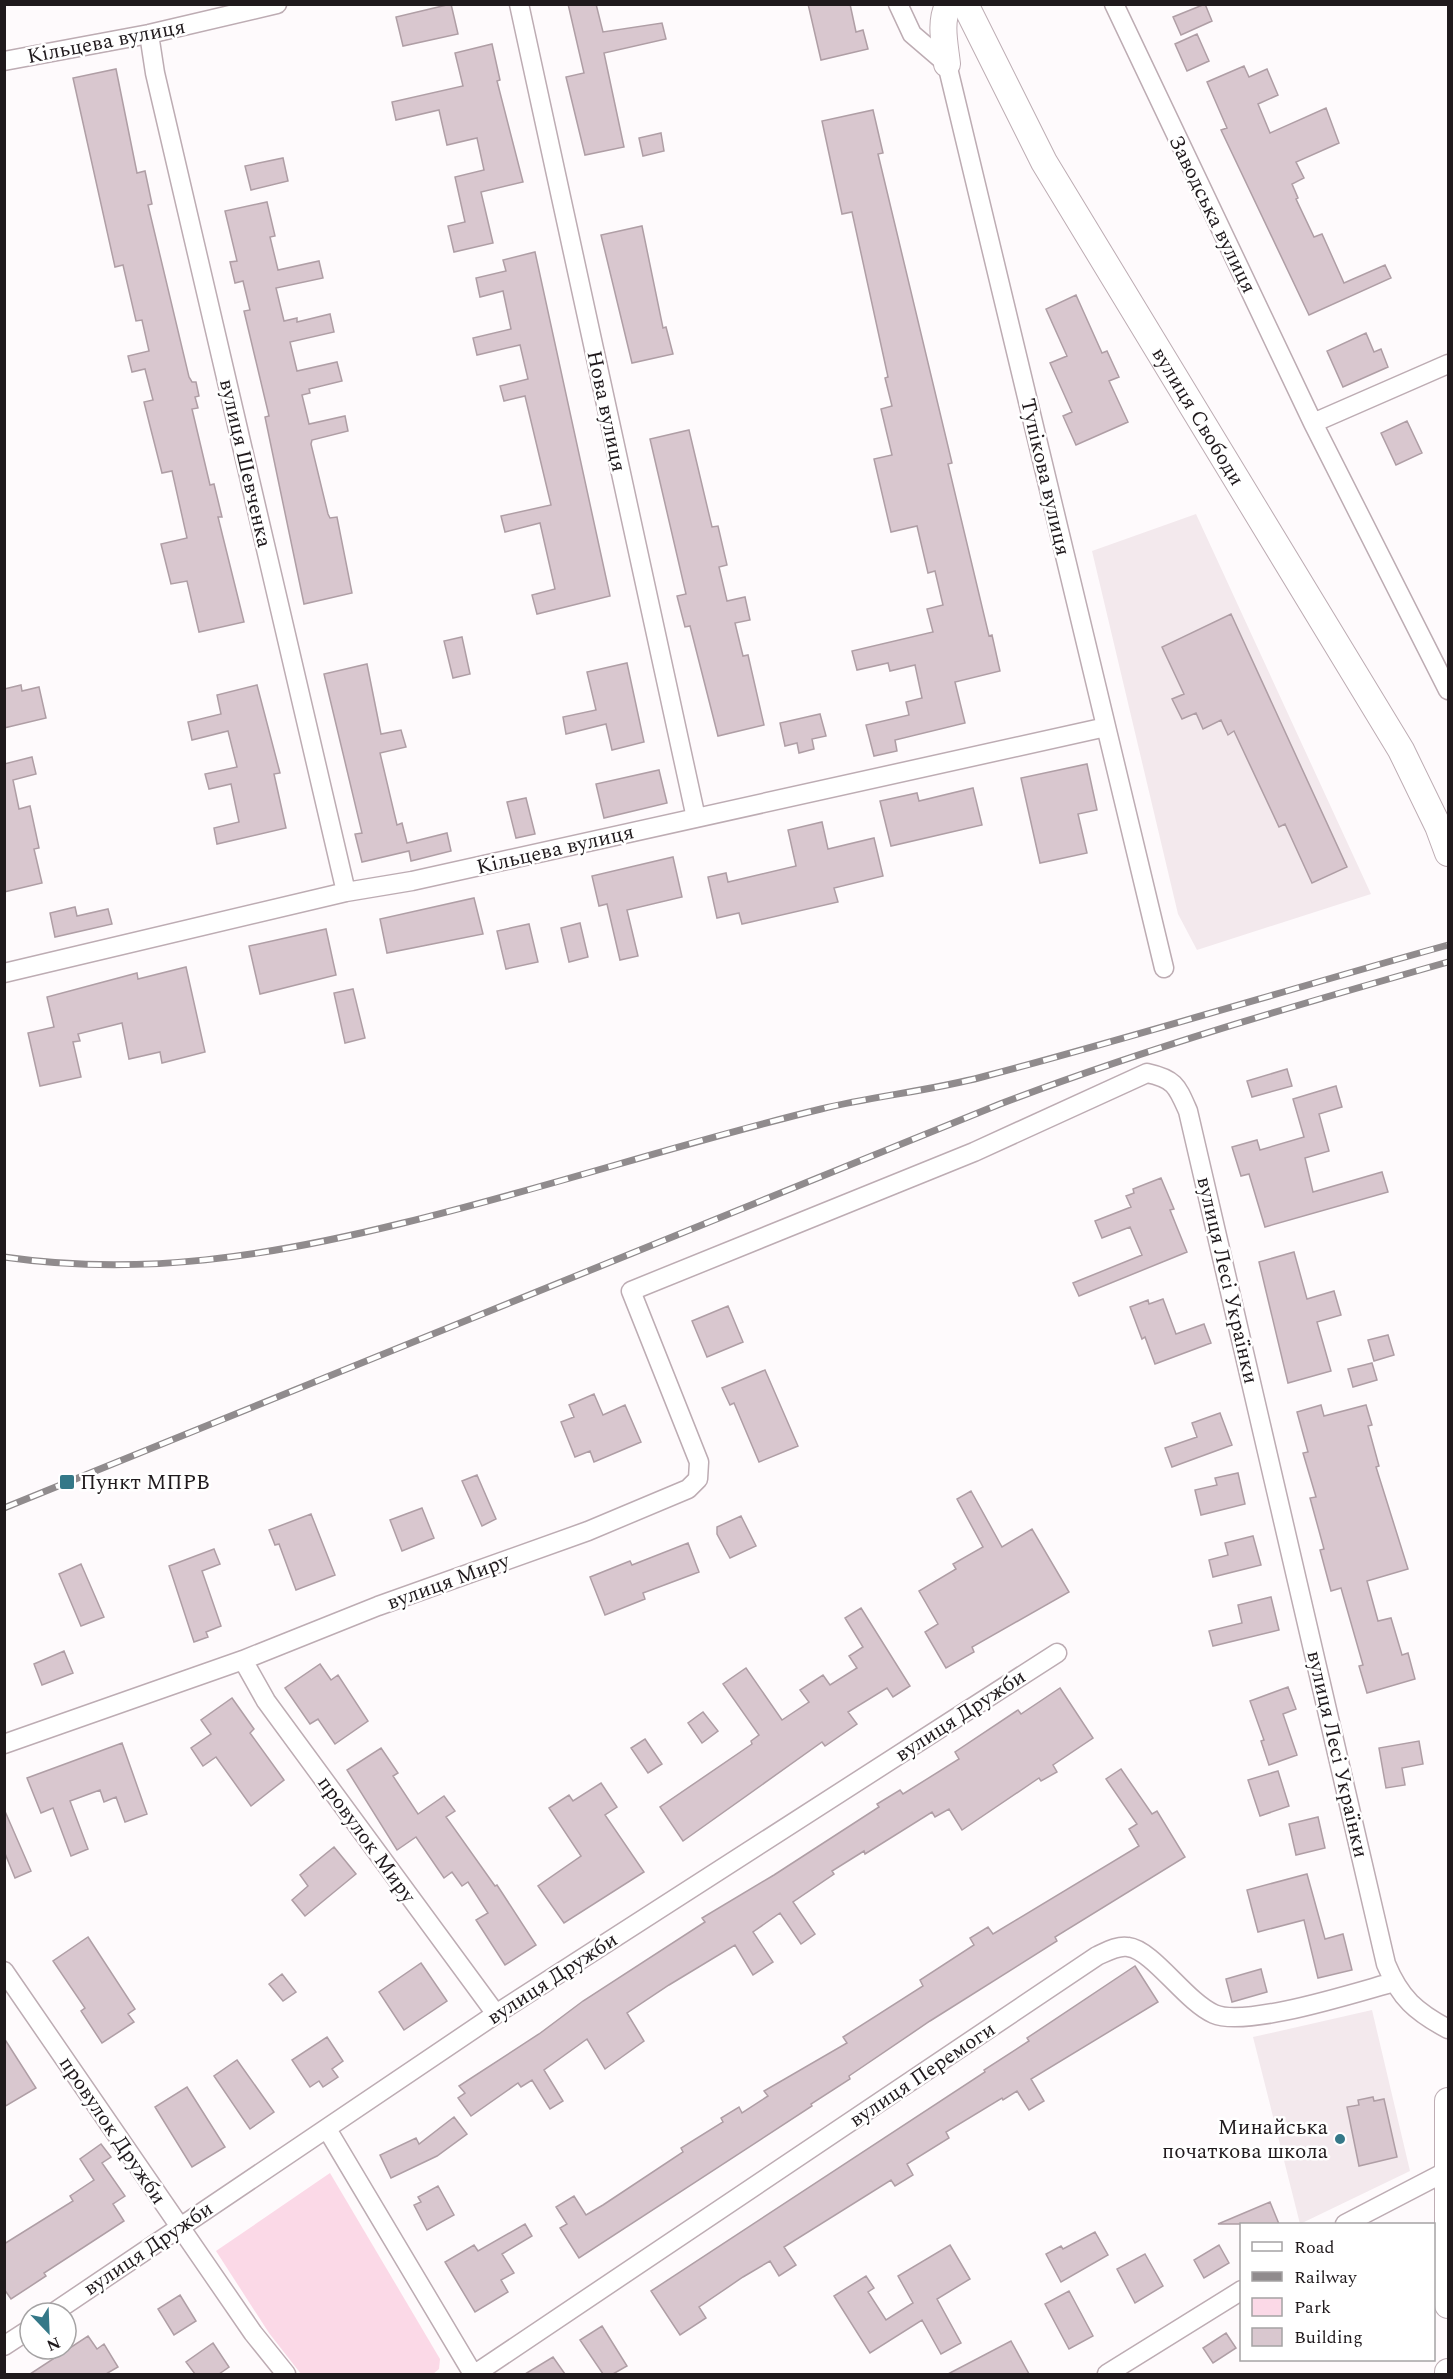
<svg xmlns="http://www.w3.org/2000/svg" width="1453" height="2379" viewBox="0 0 1453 2379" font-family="Spectral,serif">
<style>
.built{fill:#f3e9ed}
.green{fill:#fbd9e7}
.building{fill:#d9c7cf;stroke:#af9ea5;stroke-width:1.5}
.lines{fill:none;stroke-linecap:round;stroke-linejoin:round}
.minor-casing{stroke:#bdacb3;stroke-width:21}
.secondary-casing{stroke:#bdacb3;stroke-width:28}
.minor{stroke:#fff;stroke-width:18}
.secondary{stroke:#fff;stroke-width:26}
.rail-casing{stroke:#908b8d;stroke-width:7}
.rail{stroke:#fff;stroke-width:4.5;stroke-dasharray:14;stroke-linecap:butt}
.poi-dot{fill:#347888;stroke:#fff;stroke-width:2}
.labels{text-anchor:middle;stroke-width:5;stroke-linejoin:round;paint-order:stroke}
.street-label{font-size:21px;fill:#1f191c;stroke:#fff}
.poi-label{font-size:21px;fill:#1f191c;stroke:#fff;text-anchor:start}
</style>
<rect width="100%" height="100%" fill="#fefafc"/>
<path class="built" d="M1196,514L1371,894L1197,950L1178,914L1092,551Z
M1372,2010L1410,2171L1300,2224L1253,2037Z"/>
<path class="green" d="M330,2173L440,2359L439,2369L433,2374H301L269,2333L216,2251Z"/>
<path class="building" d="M451,4L458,34L403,46L396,17Z
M568,4H596L603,32L662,23L666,39L604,53L624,147L585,155L566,77L584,73Z
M808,4H850L856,32L863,30L868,49L821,60Z
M1205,4L1212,21L1181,35L1173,17Z
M1197,34L1209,61L1187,71L1175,44Z
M492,44L500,80L497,81L523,182L481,192L493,243L454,252L448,226L465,222L455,177L484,170L477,138L447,145L439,110L396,120L392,102L463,86L455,53Z
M1244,66L1249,77L1267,69L1278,95L1258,104L1270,133L1326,108L1339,143L1296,162L1304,178L1292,184L1298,198L1296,199L1314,237L1322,234L1344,283L1385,265L1391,278L1309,315L1221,130L1227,128L1207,82Z
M116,69L137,173L145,171L152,204L148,205L189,377L192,382H196L199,396L195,397L198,408L192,409L210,485L214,484L222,517H218L244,622L199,632L187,581L171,584L161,544L187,538L172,471L162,473L150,426L144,402L153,400L145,369L132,372L128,356L149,351L142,320L136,321L123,265L115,267L73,78Z
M873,110L883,153L878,154L952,463L948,464L989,636L992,635L1000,671L955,682L965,723L895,740L897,751L874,756L866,725L909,715L906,702L922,698L915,665L890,671L888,663L857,670L852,651L933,632L927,609L943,605L935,571L928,573L917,526L891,532L874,459L892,455L881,409L892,406L885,378L888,377L852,212L842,214L822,121Z
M661,133L664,151L643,156L639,138Z
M283,158L288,181L251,190L245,166Z
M267,202L275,236L270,237L278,270L319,261L323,278L276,288L284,321L297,318V322L330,314L334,332L290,342L297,371L337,362L342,381L309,389L310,393L302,395L309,424L345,416L348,431L312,440L311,444L328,514L330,518L337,517L352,593L304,604L265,417L269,416L244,311L250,310L243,281L235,283L230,262L237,261L225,211Z
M642,226L663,328L666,327L673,354L632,363L601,235Z
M535,252L610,596L537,614L532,595L555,589L540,523L505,532L501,516L551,505L525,396L504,401L500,386L528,379L520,345L477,355L473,338L511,329L503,291L480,297L476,278L506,271L503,260Z
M1076,295L1102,353L1107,351L1119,377L1109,381L1128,422L1076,445L1063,416L1072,412L1050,363L1067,356L1046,309Z
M1366,333L1374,352L1381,349L1388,367L1343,387L1327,351Z
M1407,421L1422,453L1396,465L1381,433Z
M689,430L712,527L718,526L727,565L719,567L727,601L745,597L750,620L735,623L743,656L748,655L764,725L718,736L690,626L685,627L677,596L686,594L650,439Z
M1231,614L1347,867L1312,883L1285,824L1279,827L1234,731L1228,735L1221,720L1203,729L1196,713L1182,719L1172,699L1184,694L1162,647Z
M462,637L470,674L453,678L444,641Z
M627,663L644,742L612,750L606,724L566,734L563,717L596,710L587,672Z
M367,664L381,734L401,730L406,747L380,753L397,825L402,823L407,843L447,833L451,851L411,861L409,851L362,862L355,834L362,833L324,674Z
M21,685L22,691L39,687L46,718L4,728V689Z
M257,685L280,773L274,774L286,828L217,844L214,828L239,822L231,784L209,789L205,774L237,767L228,731L192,740L188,722L221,714L217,695Z
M820,714L826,736L812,739L814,749L799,753L797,743L785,746L780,723Z
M32,757L36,774L13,780L19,809L30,806L39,848L34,849L42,883L4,892V764Z
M1087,764L1097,810L1078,814L1087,853L1040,863L1021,778Z
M659,770L667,803L604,818L596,784Z
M973,788L982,825L891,846L880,801L917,793L919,801Z
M526,798L535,834L516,838L507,802Z
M822,822L828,849L874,838L883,876L834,888L838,902L742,924L739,913L717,918L708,877L726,873L728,882L796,866L788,830Z
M673,857L682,897L627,910L638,956L620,960L607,904L599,906L592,876Z
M474,898L483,934L387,953L380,919Z
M75,907L77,916L108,909L112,924L55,937L50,913Z
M580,923L588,957L569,962L561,928Z
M529,924L538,962L506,969L497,931Z
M326,929L336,975L260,994L249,946Z
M186,967L205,1052L162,1063L160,1052L129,1059L122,1023L78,1034L80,1041L73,1042L81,1077L40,1086L28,1033L54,1027L47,997L137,973L138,979Z
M353,989L365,1038L345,1043L334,993Z
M1287,1069L1292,1086L1252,1097L1247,1081Z
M1336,1086L1342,1107L1319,1114L1329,1151L1305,1158L1313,1192L1382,1172L1388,1192L1265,1227L1249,1174L1241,1176L1232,1147L1257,1140L1260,1150L1304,1137L1293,1099Z
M1161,1178L1174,1209L1170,1210L1187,1252L1079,1296L1073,1283L1142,1255L1130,1227L1102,1238L1095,1221L1131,1207L1126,1196L1134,1193L1133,1189Z
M1294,1252L1307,1299L1334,1291L1341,1315L1317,1322L1331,1371L1288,1383L1259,1262Z
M1163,1299L1176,1334L1204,1324L1211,1343L1155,1364L1145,1337L1142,1339L1130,1307L1148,1300L1149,1304Z
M728,1306L743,1342L707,1357L692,1321Z
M1388,1335L1394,1355L1374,1361L1368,1340Z
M1372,1363L1377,1380L1353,1387L1348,1369Z
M765,1370L798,1446L759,1462L734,1403L730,1405L722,1388Z
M594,1394L603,1415L625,1405L641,1442L594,1462L590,1451L575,1457L561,1422L574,1417L569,1405Z
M1321,1405L1324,1416L1366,1405L1372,1425L1368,1426L1379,1466L1376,1467L1408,1569L1367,1581L1378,1621L1391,1618L1402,1655L1408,1653L1415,1679L1367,1693L1359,1666L1363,1665L1341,1588L1331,1591L1320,1550L1324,1549L1310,1498L1316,1497L1303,1453L1308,1452L1297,1412Z
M1220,1413L1232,1445L1172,1467L1165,1448L1197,1437L1192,1423Z
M1238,1473L1245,1504L1201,1515L1195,1490L1217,1485L1215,1478Z
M477,1475L496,1519L482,1526L462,1481Z
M971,1491L1002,1547L1032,1529L1069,1592L972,1647L974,1652L946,1668L925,1632L938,1624L919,1591L956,1569L953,1564L983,1547L957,1499Z
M422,1508L434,1538L402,1551L390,1520Z
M311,1514L335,1575L296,1590L279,1544L275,1545L269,1530Z
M741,1516L756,1546L730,1558L717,1534V1527Z
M1253,1536L1261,1565L1213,1577L1209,1560L1228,1555L1225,1543Z
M688,1543L699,1572L643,1593L645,1599L605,1615L590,1577L630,1561L632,1565Z
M214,1549L220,1564L202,1571L221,1626L206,1632L208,1637L194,1642L169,1566Z
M81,1564L104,1617L81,1626L59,1574Z
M1271,1597L1279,1630L1213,1646L1209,1631L1242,1623L1238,1605Z
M861,1608L910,1686L893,1697L887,1688L848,1712L857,1724L825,1746L822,1742L683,1841L660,1807L752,1744L751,1741L759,1735L723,1684L746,1668L782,1720L809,1702L800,1690L823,1675L830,1685L857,1668L849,1656L863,1647L845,1618Z
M64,1651L73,1673L42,1685L34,1664Z
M320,1664L331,1680L338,1675L368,1721L335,1744L318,1719L310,1724L285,1688Z
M1288,1687L1296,1709L1283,1714L1297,1755L1269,1765L1261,1741L1264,1740L1250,1701Z
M1060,1688L1093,1738L1053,1765L1057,1772L1041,1781L1039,1778L962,1830L949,1809L935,1817L932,1812L865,1854L864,1851L832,1871L834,1874L793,1902L815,1934L801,1944L780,1913L753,1932L773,1962L753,1975L735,1945L669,1985L627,2013L644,2041L605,2069L587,2039L544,2070L563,2101L550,2109L532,2080L521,2087L518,2083L471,2116L458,2098L465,2093L459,2086L539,2034L583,2001L705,1922L702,1918L774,1875L879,1807L877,1804L900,1790L903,1794L959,1759L955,1752L1018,1710L1021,1714Z
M232,1698L254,1729L250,1733L284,1780L251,1806L216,1757L203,1766L191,1748L211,1734L201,1720Z
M703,1712L718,1731L702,1743L688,1723Z
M645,1739L662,1764L648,1773L631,1748Z
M1419,1741L1423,1764L1402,1768L1405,1785L1386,1788L1379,1748Z
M122,1743L147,1814L125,1822L116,1797L104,1802L100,1790L70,1801L88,1849L71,1856L53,1808L41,1813L27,1778Z
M381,1748L398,1773L393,1776L418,1814L444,1796L455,1811L446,1817L495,1886L497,1885L536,1945L505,1965L476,1920L488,1913L468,1882L462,1886L452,1872L444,1878L416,1837L397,1850L347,1770Z
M1121,1769L1152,1814L1157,1811L1185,1857L1055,1937L1057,1941L930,2021L849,2076L850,2079L811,2104L812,2106L579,2258L560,2228L567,2224L556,2207L574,2196L586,2215L603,2205L683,2152L681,2148L723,2122L721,2118L739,2107L742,2113L768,2096L764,2091L847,2043L843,2037L923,1986L920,1980L974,1945L970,1938L988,1927L993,1934L1139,1846L1129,1829L1137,1824L1106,1779Z
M1278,1771L1289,1806L1260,1816L1248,1780Z
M601,1783L617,1807L605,1815L644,1872L564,1923L538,1886L581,1856L549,1808L569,1795L573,1801Z
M4,1809L31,1871L15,1878L4,1851Z
M1318,1817L1325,1848L1296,1855L1289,1824Z
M334,1847L356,1874L305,1916L292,1900L308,1886L300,1875Z
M1307,1874L1325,1939L1343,1934L1352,1970L1318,1978L1304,1920L1258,1932L1247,1890Z
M88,1937L135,2009L128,2014L134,2022L102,2043L81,2011L85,2008L53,1961Z
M421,1963L447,2001L404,2030L379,1992Z
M1135,1966L1158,2002L1031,2079L1044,2101L1029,2110L1017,2091L1003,2100L1002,2098L946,2132L949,2138L907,2164L913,2175L895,2186L891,2180L784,2247L796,2265L779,2276L770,2261L743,2277L699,2307L706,2318L680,2335L651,2291L985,2072L984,2070L1029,2041L1027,2038Z
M1261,1969L1267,1992L1232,2002L1226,1979Z
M282,1974L296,1992L283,2001L269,1984Z
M327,2037L343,2061L332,2069L338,2077L323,2087L319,2081L310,2087L292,2060Z
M4,2038L36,2088L4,2107Z
M237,2060L274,2112L250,2129L214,2076Z
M187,2087L225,2147L192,2167L155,2107Z
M1373,2097L1374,2101L1384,2099L1397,2157L1359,2166L1347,2107L1359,2105L1358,2100Z
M454,2117L467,2134L437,2156L391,2178L380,2155L416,2138L419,2144Z
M101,2144L111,2157L102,2163L125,2196L113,2204L124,2221L44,2273L46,2276L11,2299L4,2289V2244L73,2201L70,2196L94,2180L80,2159Z
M438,2186L454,2215L427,2230L414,2205L421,2202L418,2197Z
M1270,2202L1279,2224H1218Z
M525,2224L532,2236L502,2254L514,2273L501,2280L508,2292L475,2312L445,2262L474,2245L478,2251Z
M1095,2232L1108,2255L1061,2282L1046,2254L1061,2246L1063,2249Z
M950,2245L970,2279L937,2299L961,2343L941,2354L922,2320L870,2353L834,2296L866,2276L874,2288L868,2292L886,2320L913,2303L898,2276Z
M1219,2245L1229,2263L1204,2278L1194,2260Z
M1145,2254L1163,2286L1135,2303L1117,2269Z
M1069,2291L1093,2336L1069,2349L1045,2304Z
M180,2295L196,2321L174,2335L158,2309Z
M602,2326L627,2366L613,2374H603L580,2340Z
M1226,2333L1236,2348L1213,2363L1203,2348Z
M88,2336L97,2349L104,2344L118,2367L106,2374H30Z
M1011,2341L1029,2374H948Z
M213,2343L229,2367L219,2374H195L186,2362Z
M553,2357L565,2374H525Z"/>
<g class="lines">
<g class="minor-casing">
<path id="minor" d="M519,4L696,818
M898,4L912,34L947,64L1164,968
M1114,4L1313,423L1448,364
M149,34L155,73L346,892
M4,61L149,34L277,4
M1313,423L1448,690
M4,973L346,892L412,881L1106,727
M243,1660L266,1701L496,2014
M4,1744L243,1660L378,1606L588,1531L688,1489L698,1479L699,1462L631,1291L974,1152L1147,1073C1175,1079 1177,1086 1188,1111L1386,1964C1400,1998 1416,2012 1448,2029
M4,1971L253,2333L286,2374
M327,2129L473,2374
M1345,2224L1447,2171
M53,2313L496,2014L1057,1653
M4,2346L30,2329
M475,2374L1097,1956C1106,1952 1118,1945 1128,1947C1153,1950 1185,2001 1214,2014C1246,2028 1357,1992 1394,1982
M1107,2374L1242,2290"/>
</g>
<g class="secondary-casing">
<g id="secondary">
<path id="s1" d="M965,4L1044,162L1401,750L1438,826L1448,853"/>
<path d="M947,64C945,45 939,21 949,4"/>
<path d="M1448,2101V2305"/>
<path d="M1448,2374V2372"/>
</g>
</g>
<use href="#minor" class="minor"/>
<use href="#secondary" class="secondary"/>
<g class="rail-casing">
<path id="rail" d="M4,1257C142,1277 270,1256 403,1223C543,1189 681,1143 821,1109C874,1096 929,1091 982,1077C1138,1036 1293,988 1448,945
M4,1508L1000,1104C1147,1048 1297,1005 1448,962"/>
</g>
<use href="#rail" class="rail"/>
</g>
<g class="poi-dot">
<rect x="59" y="1474" width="16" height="16" rx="3"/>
<circle cx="1340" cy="2139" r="6"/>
</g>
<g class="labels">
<g class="street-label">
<text transform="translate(106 41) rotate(-11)" y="7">Кільцева вулиця</text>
<text transform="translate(1213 214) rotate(64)" y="7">Заводська вулиця</text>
<text transform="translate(607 411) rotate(78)" y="7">Нова вулиця</text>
<text dy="7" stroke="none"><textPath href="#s1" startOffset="474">вулиця Свободи</textPath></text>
<text transform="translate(246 463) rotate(77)" y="7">вулиця Шевченка</text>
<text transform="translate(1046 477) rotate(77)" y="7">Тупікова вулиця</text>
<text transform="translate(555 849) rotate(-13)" y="7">Кільцева вулиця</text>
<text transform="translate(1228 1280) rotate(77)" y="7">вулиця Лесі Українки</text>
<text transform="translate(448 1581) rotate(-20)" y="7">вулиця Миру</text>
<text transform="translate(960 1715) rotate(-33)" y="7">вулиця Дружби</text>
<text transform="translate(1338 1754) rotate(77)" y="7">вулиця Лесі Українки</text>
<text transform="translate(367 1839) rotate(54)" y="7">провулок Миру</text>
<text transform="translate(552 1978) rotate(-33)" y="7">вулиця Дружби</text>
<text transform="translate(922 2074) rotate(-34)" y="7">вулиця Перемоги</text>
<text transform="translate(113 2130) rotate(56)" y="7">провулок Дружби</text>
<text transform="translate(148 2248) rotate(-34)" y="7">вулиця Дружби</text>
</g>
<g class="poi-label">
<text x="80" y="1489">Пункт МПРВ</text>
<text x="1328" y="2134" text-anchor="end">Минайська<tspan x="1328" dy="24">початкова школа</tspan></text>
</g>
</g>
<rect width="1453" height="2379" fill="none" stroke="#1f191c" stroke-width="12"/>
<rect x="1240" y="2223" width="195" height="138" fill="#ffffff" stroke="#a5a3a4" stroke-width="1.5"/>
<rect x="1252" y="2242" width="30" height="9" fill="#ffffff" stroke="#a5a3a4" stroke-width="1.5"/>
<text x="1294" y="2253" font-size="18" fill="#1f191c">Road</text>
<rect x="1252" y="2272" width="30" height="9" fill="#908b8d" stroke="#a5a3a4" stroke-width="1.5"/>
<text x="1294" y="2283" font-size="18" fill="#1f191c">Railway</text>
<rect x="1252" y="2298" width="30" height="18" fill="#fbd9e7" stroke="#a5a3a4" stroke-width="1.5"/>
<text x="1294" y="2313" font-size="18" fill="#1f191c">Park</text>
<rect x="1252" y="2328" width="30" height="18" fill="#d9c7cf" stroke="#a5a3a4" stroke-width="1.5"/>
<text x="1294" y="2343" font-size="18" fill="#1f191c">Building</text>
<g transform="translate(48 2331) rotate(157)"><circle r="28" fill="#ffffff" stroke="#a5a3a4" stroke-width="1.5"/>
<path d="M0-4.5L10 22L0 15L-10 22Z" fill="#347888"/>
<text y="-9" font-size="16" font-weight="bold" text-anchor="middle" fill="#1f191c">N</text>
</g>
</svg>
